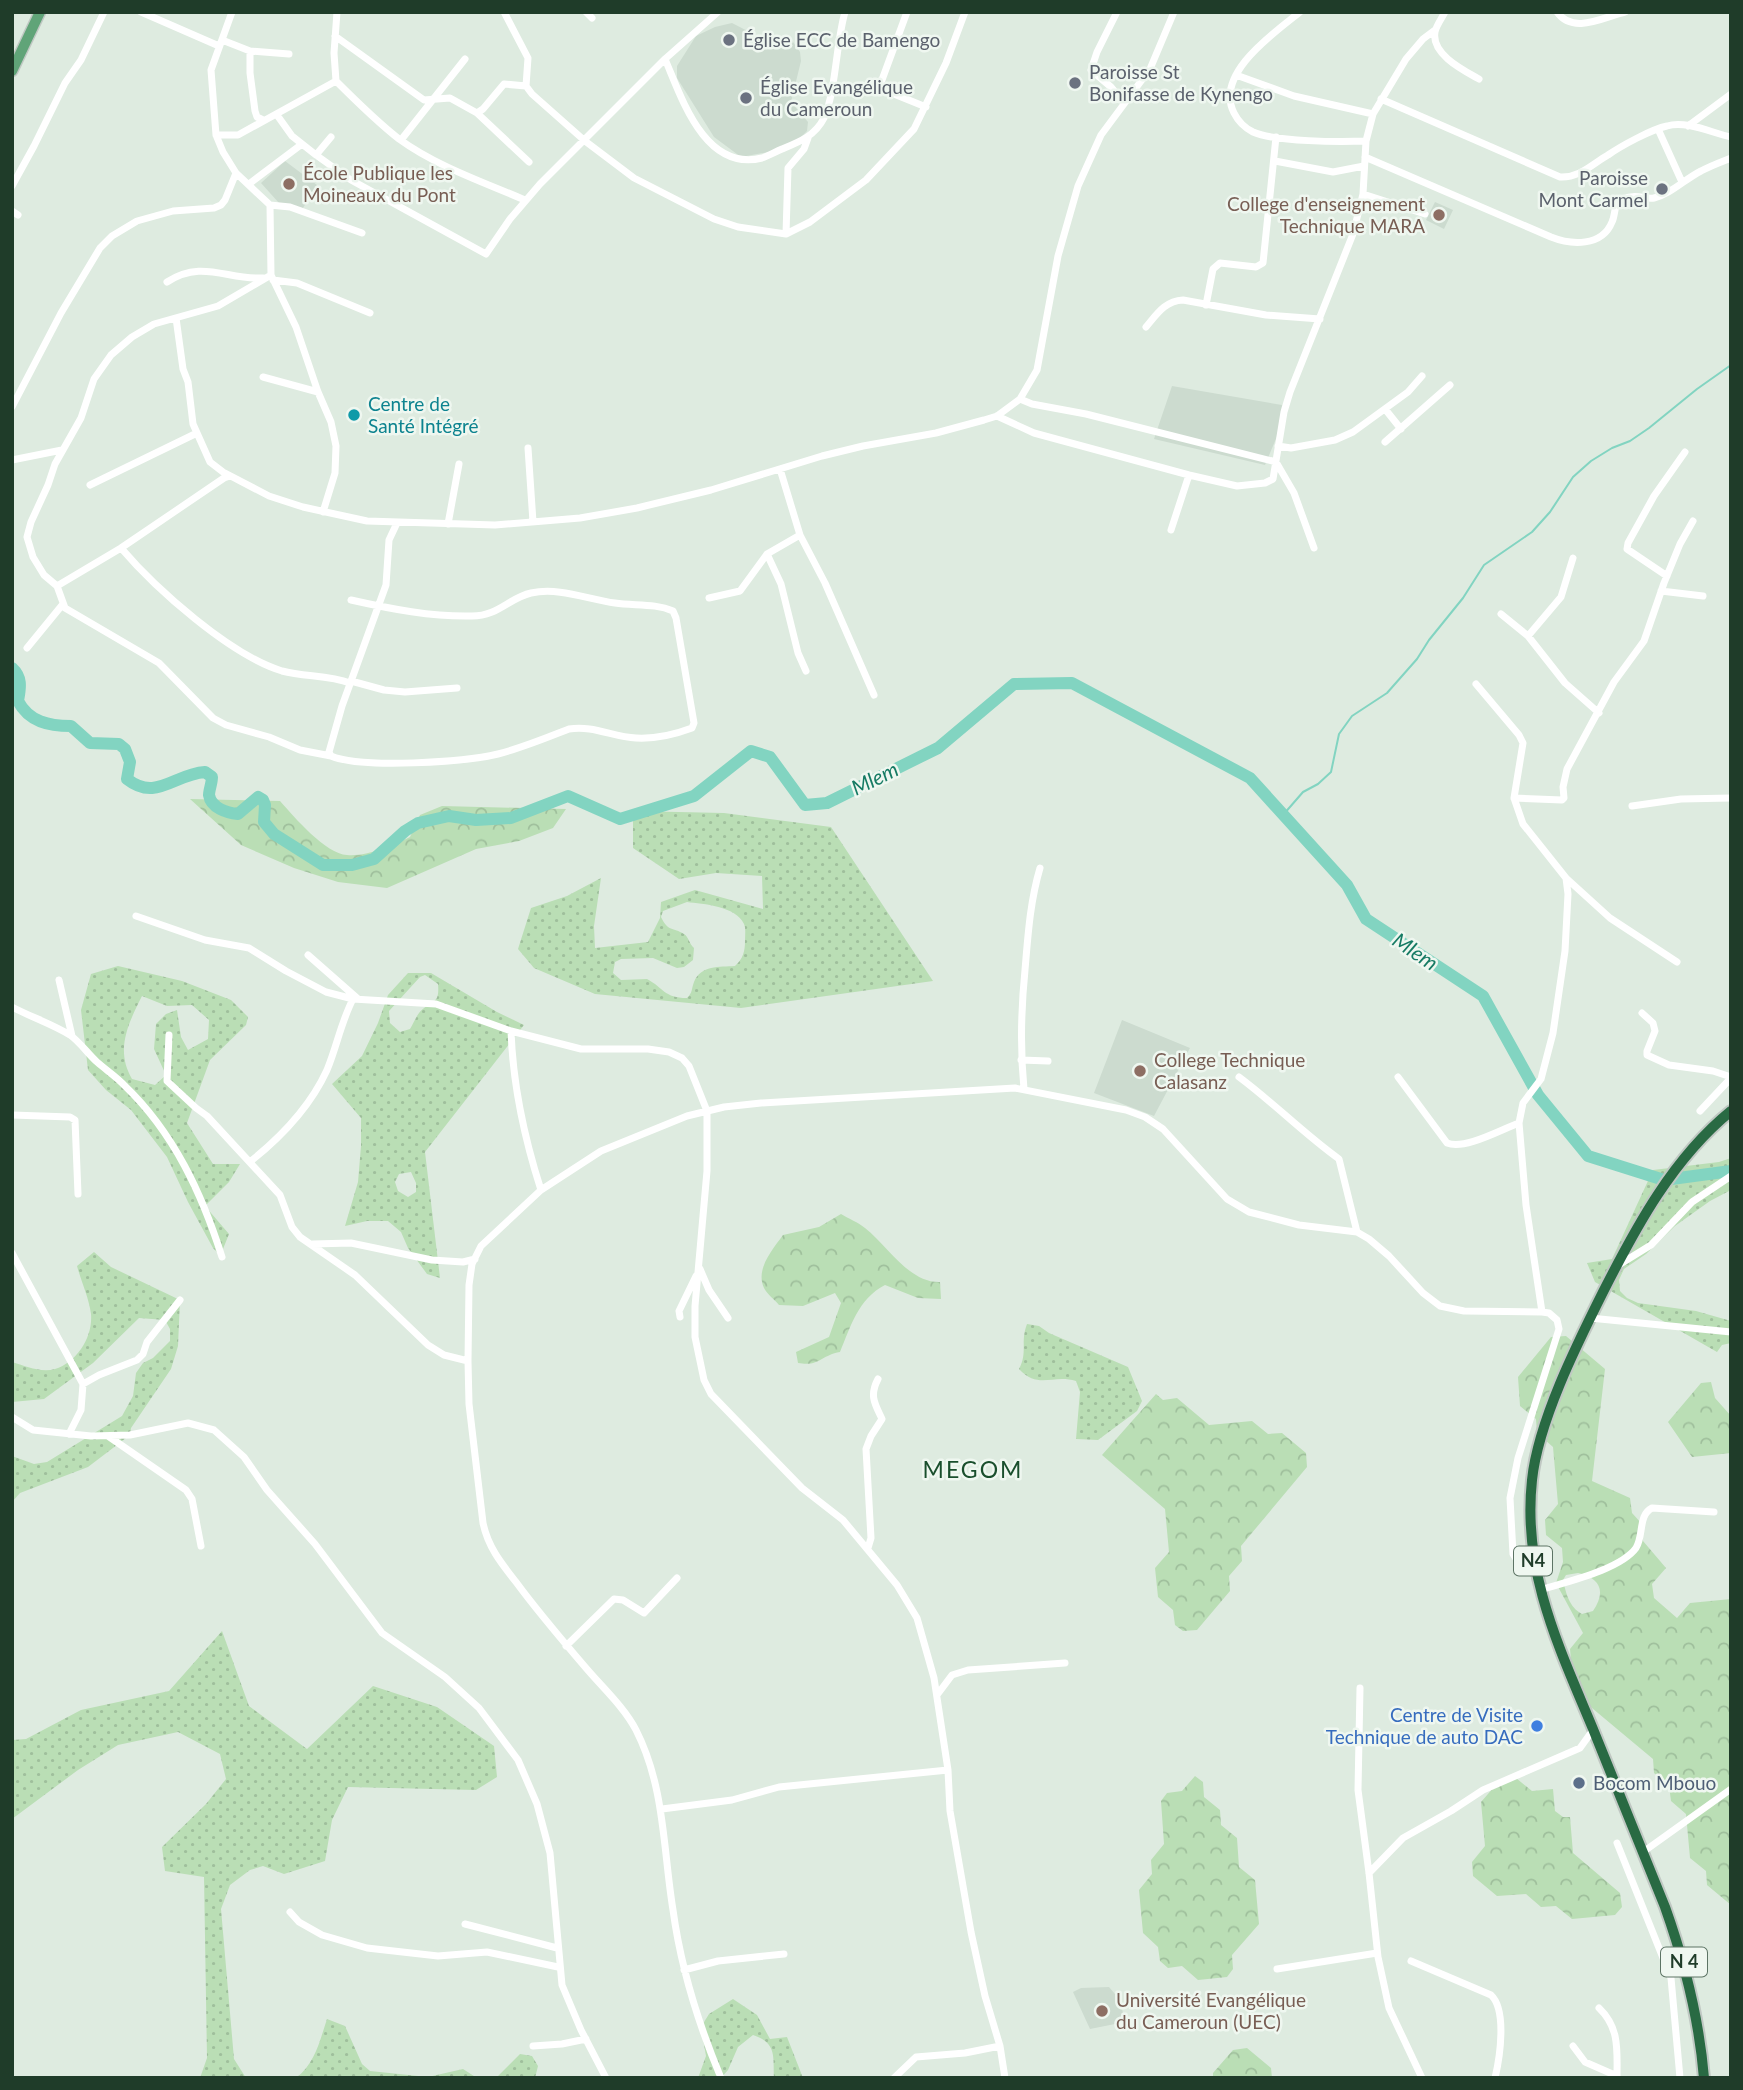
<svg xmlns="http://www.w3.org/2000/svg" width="1743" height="2090" viewBox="0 0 1743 2090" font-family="Lato,sans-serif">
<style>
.built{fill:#ccdbcf}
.grass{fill:url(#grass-dots);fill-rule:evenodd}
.forest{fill:url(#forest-crowns);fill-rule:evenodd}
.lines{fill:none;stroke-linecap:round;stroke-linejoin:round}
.stream{stroke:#82d4c1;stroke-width:2}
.river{stroke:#82d4c1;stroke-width:12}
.major-casing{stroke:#c0c8c3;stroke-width:13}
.highway-casing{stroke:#c0c8c3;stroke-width:14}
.minor{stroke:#fff;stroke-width:7}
.major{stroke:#60a478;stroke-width:10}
.highway{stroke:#296a43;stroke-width:10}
.worship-dot{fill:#6b7280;stroke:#eff7f0;stroke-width:2.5}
.education-dot{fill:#8d6e63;stroke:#eff7f0;stroke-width:2.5}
.culture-dot{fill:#0f9aa8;stroke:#eff7f0;stroke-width:2.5}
.shop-dot{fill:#3f7fe0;stroke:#eff7f0;stroke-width:2.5}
.service-dot{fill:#5c6f8a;stroke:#eff7f0;stroke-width:2.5}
.labels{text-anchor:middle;stroke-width:5;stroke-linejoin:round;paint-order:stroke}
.shield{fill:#eff7f0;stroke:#5d7465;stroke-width:2}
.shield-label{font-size:18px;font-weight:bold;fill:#1f3c29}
.worship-label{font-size:19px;fill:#5b616d;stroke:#eff7f0;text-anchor:start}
.education-label{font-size:19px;fill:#785e54;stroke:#eff7f0;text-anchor:start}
.culture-label{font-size:19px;fill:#0d838f;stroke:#eff7f0;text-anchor:start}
.shop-label{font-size:19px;fill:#366cbe;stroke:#eff7f0;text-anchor:end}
.service-label{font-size:19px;fill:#4e5e75;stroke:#eff7f0;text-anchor:start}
.water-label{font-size:21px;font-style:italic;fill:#167b64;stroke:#eff7f0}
.quarter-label{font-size:23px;letter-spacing:2px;fill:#1a4f2d;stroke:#eff7f0}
</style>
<defs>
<pattern id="grass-dots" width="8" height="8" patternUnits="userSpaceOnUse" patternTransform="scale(1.75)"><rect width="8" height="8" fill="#badeb5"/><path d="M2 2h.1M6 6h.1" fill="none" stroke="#9fbf9c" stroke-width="1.8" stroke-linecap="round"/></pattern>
<pattern id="forest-crowns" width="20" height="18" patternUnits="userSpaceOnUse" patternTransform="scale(1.75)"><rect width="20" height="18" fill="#badeb5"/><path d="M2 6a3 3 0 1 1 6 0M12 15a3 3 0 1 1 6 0" fill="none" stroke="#9fbf9c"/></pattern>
</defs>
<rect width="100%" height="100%" fill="#deebe0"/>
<path class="built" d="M732,23L765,40L791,39L800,52L801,61L791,102L808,122L807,131L796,142L774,151L741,157L714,137L677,78V66L696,36L715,27Z
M285,161L317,185L303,208L279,203L261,183Z
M1435,202L1453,210L1444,229L1426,220Z
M1172,386L1282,405L1278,434L1265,465L1154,439Z
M1122,1020L1190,1048L1154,1116L1094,1093Z
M1109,1987L1120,2000L1125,2022L1090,2029L1073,1992L1081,1988Z"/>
<path class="grass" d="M633,811L724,813L831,827L933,981L741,1008L595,994L534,968L518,949L531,908L567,896L601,878L594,926L595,948L648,942L660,918L661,902L695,890L763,909L762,876L716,873L679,879L633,848ZM687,902C703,904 736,906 744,924C746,928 745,935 745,941C745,951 743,959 735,966C719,967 701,965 694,982C691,990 693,992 687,998C664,998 664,988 647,979L621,980L613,973L615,962L621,959L653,958L677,968L684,967L693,960L694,948C689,944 689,937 684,934C673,927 668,932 661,917L663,911Z
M118,966L182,981L231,1000L248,1017L246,1025L210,1060L187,1123L213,1164H240L229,1182L205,1206L229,1234L221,1254L222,1257L213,1248L188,1202L167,1157L131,1110L106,1090L88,1070L81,1010L91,974ZM142,996L167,1006L192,1005L209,1020L208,1039L188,1050L181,1037L177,1010L166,1014L156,1024L154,1049L166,1075L155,1085L132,1079C115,1050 128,1024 142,996Z
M408,973H431L497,1012L524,1025L425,1152L440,1278L427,1274L408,1248L401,1232L388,1221H367L345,1226L358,1182L361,1146V1118L332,1084L362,1056L378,1023L388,995ZM425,975L438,984C440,1006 431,999 419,1013C416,1017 413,1024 410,1029L400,1032L390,1023L389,1011L420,977ZM411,1172L416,1183V1192L408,1197L398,1191L395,1182L399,1174Z
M1731,1158V1190L1710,1201L1675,1226L1646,1254L1624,1269L1619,1280L1620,1291L1627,1298L1638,1303L1696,1311L1731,1321V1343L1722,1345L1717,1352L1595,1282L1587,1263L1612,1259L1653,1170L1719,1162Z
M94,1252L111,1267L180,1300L178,1346L171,1369L131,1428L130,1435L88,1467L20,1493L12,1502V1456L34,1464L47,1462L122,1416L133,1396L136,1373L143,1363L153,1358L170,1341V1329L165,1320L139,1318L93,1363L44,1399L12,1402V1362C25,1366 41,1373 55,1369C77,1362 93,1337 91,1314C89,1298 81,1281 77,1266Z
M1027,1324L1039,1326L1049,1333L1128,1367L1142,1401L1137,1411L1098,1440L1076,1439L1080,1392L1076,1381C1052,1374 1039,1390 1019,1369C1028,1352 1020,1342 1027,1324Z
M222,1631L249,1706L307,1749L373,1686L437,1707L494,1746L497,1777L476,1790L348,1787L332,1820L325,1861L284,1874L263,1866L250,1870L230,1885L221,1909L234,2059L246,2078H200L207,2058L204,1877L165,1871L162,1847L206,1804L226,1779L220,1754L178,1732L118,1745L78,1770L12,1819V1740L26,1739L81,1710L169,1691Z
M733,1999L757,2015L770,2039L787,2037L803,2078H774C773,2056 777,2043 753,2035L738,2047L728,2070L721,2078H698L706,2056L701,2027L709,2014Z
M327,2019L345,2026L362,2064L370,2071L428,2077L463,2069L477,2078H296C315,2064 320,2040 327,2019Z
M520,2054L532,2056L538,2066L535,2078H496Z"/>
<path class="forest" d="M190,799L280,801C294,817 326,854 347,855C366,857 393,845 410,837L420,815L442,806L566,809L553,828L519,841L476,849L387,888L338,882L294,868L241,845Z
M841,1214C849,1219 858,1222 865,1228C888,1246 909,1283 940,1282L941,1299L918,1298L885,1285C858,1299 851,1326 840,1352C821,1355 820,1367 798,1363L796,1352L829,1337L841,1303L835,1293L803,1306L779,1305C775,1300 767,1294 764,1288C755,1269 773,1249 783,1235L819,1227Z
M1566,1336L1605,1369L1592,1481L1630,1498L1632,1513L1642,1524L1643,1541L1666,1568L1652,1584L1654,1598L1677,1618L1690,1603L1731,1599V1905L1707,1885L1706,1871L1690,1858L1686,1814L1671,1801L1669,1786L1654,1773L1653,1759L1574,1693L1570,1649L1583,1633L1556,1583L1563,1562L1562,1548L1546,1535L1545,1520L1558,1504L1553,1447L1537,1433L1536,1419L1520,1406L1518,1377L1551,1337ZM1578,1573C1601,1578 1606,1592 1593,1611L1582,1614C1569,1607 1566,1593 1563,1580L1566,1575Z
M1711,1382L1715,1398L1731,1416V1453L1692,1457L1668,1422L1701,1383Z
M1156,1394L1163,1400L1177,1398L1209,1425L1252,1421L1268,1434L1282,1433L1306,1453L1307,1467L1241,1546L1242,1561L1229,1576L1230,1591L1197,1630L1183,1631L1175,1625L1173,1610L1158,1597L1155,1568L1169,1552L1165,1509L1102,1455Z
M1195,1776L1203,1782L1204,1797L1220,1810L1221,1825L1237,1838L1239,1867L1255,1880L1259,1924L1232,1955L1233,1969L1227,1977L1198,1980L1182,1966L1168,1968L1160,1961L1158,1947L1143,1933L1139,1890L1152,1874L1151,1860L1164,1844L1161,1801L1167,1793L1182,1791Z
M1516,1778L1532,1791L1553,1789L1555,1811L1563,1817H1570L1573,1853L1620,1893L1622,1907L1615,1915L1572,1919L1556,1906L1541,1907L1526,1894L1497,1896L1473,1876L1472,1862L1485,1846L1481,1802L1501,1779Z
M1247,2048L1271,2068L1272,2078H1213V2073L1233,2050Z"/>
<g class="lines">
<path class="stream" d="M1283,815L1303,792L1318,784L1331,772L1339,734L1352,716L1387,693L1417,659L1429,640L1463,598L1484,565L1532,532L1550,512L1573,477L1591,461L1612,448L1630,441L1649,428L1697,389L1731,365"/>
<path class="river" d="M12,668C23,678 20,689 18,701C29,722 49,726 71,726L90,743L119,744L125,749L130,762L127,779C156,802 174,774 205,772L212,777C212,783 209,790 209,795C211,808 227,813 238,814L258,797L263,800L265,805L264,822L274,834L323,865H352L374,859L405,831L418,823L449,816L476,820L511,818L568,796L620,819L694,796L751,751L770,757L805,805L827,803L938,748L1014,684L1072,683L1250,778L1347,885L1366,919L1483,996L1538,1095L1588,1156L1664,1180L1731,1171"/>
<g class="major-casing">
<path id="major" d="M12,71L40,12"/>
</g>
<g class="highway-casing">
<path id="highway" d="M1704,2078C1699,2018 1685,1963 1665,1907C1641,1848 1617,1788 1593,1729C1559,1647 1522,1572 1532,1480C1538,1422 1577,1344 1603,1292C1636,1227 1673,1158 1731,1111"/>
</g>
<path class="minor" d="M141,12L219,46
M232,12L211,70L216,135L223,152L236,173L270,205L271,275L296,327L318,392L331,422L336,446L335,473L323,512
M337,12L334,53L336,81C356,101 376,121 399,139C436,166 483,182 525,200
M504,12L528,58L526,86L532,94L585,141L634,178L714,219L738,227L786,234L810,222L866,180L914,129L946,63L965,12
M586,12L592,18
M718,12L665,59C682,99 705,172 762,158C768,156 775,152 782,149C799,142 815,136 824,118C836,91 836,43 845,12
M907,12L879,88L926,107
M1117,12L1097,52L1091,70L1111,87L1124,103
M1300,12C1274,33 1214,74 1234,113C1238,121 1245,128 1253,132C1275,142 1341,142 1366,141
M1445,12C1442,18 1436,26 1435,32C1431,54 1463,70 1479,79
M1557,12C1573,35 1604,17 1625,12
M335,36L424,100L450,98L477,113L483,109L504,84L526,86
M222,40L250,51L289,54
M250,51V73L255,111L257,117L263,120
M1236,75L1294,96L1373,114
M1381,99L1560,177C1580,178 1592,164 1608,155C1621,146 1652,129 1667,126C1686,120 1712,133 1731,137
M477,113L529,162
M277,115L292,136L316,155L331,137
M1688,126L1731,94
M1658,129L1682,182
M216,135H238L336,81
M401,140L465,59
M316,155L351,180L486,254L510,219L540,184L665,59
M1365,157L1551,237C1571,245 1602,247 1612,222C1616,214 1613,202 1623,199C1637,193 1646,200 1654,198C1671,194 1685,179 1701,171C1710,166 1721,162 1731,158
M1275,161L1333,172L1364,166
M249,184L302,144
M12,186L34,146L65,83L81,60L104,12
M1363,194L1425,214
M270,205L290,207L362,233
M12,211L18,215
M786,234L788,168L804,149L808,138
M271,275L218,306L154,324L132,337L111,355L94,379L81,418L55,464L48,485L31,522L27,537L33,557L44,575L57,586L65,608L159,663L213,718L226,725L269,737L300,750L331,756
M273,280L297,283L370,313
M167,282C202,259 227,280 263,278
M1206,305L1213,269L1220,263L1256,267L1263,263L1276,137
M176,318L183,369L188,382L193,424L210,462L223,472L269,496L303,507L367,521L495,525L580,518L637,508L711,490L822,456L863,446L936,433L984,420L997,416L1020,399L1037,370L1058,256L1078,186L1101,135L1150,69L1174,12
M1146,327C1157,314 1165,301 1183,300L1266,315L1320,319
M263,377L318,392
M1020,399L1032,404L1086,414L1276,462L1294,493L1314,548
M12,407L61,313L100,248L112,236L137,221L173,211L214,208L221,205L225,200L236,173
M1385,409L1401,429
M997,416L1034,433L1189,475L1237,486L1265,483L1273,479L1284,412L1290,392L1353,234L1363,194L1366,141L1373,114L1406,59L1423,39L1435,30
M1385,442L1450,385
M1278,446L1291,448L1335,440L1353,432L1408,392L1422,376
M528,448L533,522
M12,460L62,450
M780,469L800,535L825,583L874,695
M90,485L197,433
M448,524L459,464
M1171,530L1189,475
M121,548C156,589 230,655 282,671C304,677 328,675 350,683
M767,554L781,584L798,653L806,671
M1667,576L1627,549L1628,543L1654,496L1685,452
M57,586L121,548L224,478L230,476
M1661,591L1703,596
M709,598L740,591L767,554L800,535
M351,600C391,609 432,617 472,616C498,616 509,598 531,593C559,587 587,599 615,603C634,606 655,603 673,611L676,618L694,723L692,728C676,734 654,739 636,738C613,737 593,725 569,729C546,738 522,748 498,754C464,762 362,769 331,756L329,752L342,706L386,585L389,540L397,523
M1501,614L1528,636L1565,683L1599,713
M1528,636L1561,597L1573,558
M27,648L63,604
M351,681L384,690L405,692L457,688
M1476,684L1519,735L1523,743L1514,798L1523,824L1566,878L1568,894L1565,951L1553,1033L1541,1079L1523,1103L1519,1123L1526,1205L1542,1312
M1514,798L1562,800L1564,798L1563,787L1567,769L1614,682L1644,641L1664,583L1680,544L1693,521
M1632,806L1681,799L1731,798
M1566,878L1610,918L1677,962
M136,916L205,940L249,948L286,971L326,992L353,999L436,1004L511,1031L581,1049H648L669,1052L682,1058L689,1066L707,1111V1171L695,1306V1337L704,1380L711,1394L802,1488L843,1520L897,1585L917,1618L934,1678L948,1770L950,1811L971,1932L985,1996L1000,2046L1005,2078
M308,955L358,999
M59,980L72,1036
M12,1007C31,1017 52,1024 70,1035C80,1042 88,1054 97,1062C106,1070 117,1077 125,1086C174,1133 202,1194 222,1257
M1642,1013L1653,1023L1655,1031L1647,1051V1055L1669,1065L1713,1071L1731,1077
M511,1031C513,1087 524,1137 541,1190
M169,1035L167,1081L196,1108L207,1116L280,1195L292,1227L300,1237L355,1275L428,1345L444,1355L468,1361
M1021,1060L1048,1061
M1239,1077C1274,1103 1304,1134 1339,1159L1357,1232
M1398,1077L1447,1143C1465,1150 1500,1130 1519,1123
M1024,1089C1020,1049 1021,1010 1025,970C1028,935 1030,902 1040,868
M1700,1111L1731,1078
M12,1115L70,1117L75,1120L78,1194
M251,1161C281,1137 311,1105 327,1070C337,1046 341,1022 353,999
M313,1244L351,1243L432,1260L463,1262L475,1259
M12,1253L83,1384L81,1410L69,1434
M1617,1266L1651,1245L1692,1202L1731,1176
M700,1269L709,1290L728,1318
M680,1317L679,1311L696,1276
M1590,1318L1731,1332
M83,1384L99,1375L137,1360L143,1354L147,1342L180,1300
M12,1417L33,1430L91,1436L130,1435L188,1423L214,1430L244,1457L267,1490L315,1544L382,1633L445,1677L479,1708L518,1760L537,1804L550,1853L562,1985L581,2030L606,2078
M108,1436L186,1490L192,1499L201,1546
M868,1548L871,1538L866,1449L871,1436L882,1419C875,1404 869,1396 878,1379
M1540,1590C1565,1582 1620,1570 1636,1548C1644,1535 1638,1515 1652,1508L1714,1512
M566,1646L614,1599L623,1600L644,1613L677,1578
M1360,1688L1358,1790L1369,1873L1378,1957L1389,2008L1422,2078
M937,1695L952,1675L968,1670L1065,1663
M662,1809L732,1800L779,1787L948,1770
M1617,1843L1671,1978L1680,2078
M1643,1852L1731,1789
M1369,1873L1403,1838L1451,1811L1483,1790L1580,1748L1593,1730
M290,1912L299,1922L322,1935L367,1948L438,1956L487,1952L558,1967
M465,1924L557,1948
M1411,1961L1491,1995C1507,2010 1500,2057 1495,2078
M1277,1969L1377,1953
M684,1970L718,1961L784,1954
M1599,2008C1620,2028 1617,2051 1617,2078
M533,2046L562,2044L586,2039
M1573,2046L1585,2062L1617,2076
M721,2078C698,2023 681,1969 673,1910C663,1849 665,1787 636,1730C624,1707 603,1688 586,1668C562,1640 538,1612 516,1582C501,1563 488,1547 483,1523L469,1404L468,1361L469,1285L472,1264L481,1246L541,1190L601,1151L687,1116L724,1107L761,1103L1015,1088L1126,1110L1145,1117L1163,1129L1227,1199L1249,1212L1299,1225L1357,1232L1369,1239L1389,1256L1423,1293L1440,1306L1464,1311L1542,1312L1549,1313L1557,1320L1559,1329L1518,1458L1510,1498L1513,1554L1518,1562L1535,1572
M894,2078L916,2057L965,2053L1000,2046"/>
<use href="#major" class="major"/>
<use href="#highway" class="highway"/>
</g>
<g class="worship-dot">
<circle cx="729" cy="40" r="7"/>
<circle cx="1075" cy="83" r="7"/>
<circle cx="746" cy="98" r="7"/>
<circle cx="1662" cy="189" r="7"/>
</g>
<g class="education-dot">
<circle cx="289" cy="184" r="7"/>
<circle cx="1439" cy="215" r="7"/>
<circle cx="1140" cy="1071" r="7"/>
<circle cx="1102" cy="2011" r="7"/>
</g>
<circle class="culture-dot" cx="354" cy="415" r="7"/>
<circle class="shop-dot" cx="1537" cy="1726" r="7"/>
<circle class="service-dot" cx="1579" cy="1783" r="7"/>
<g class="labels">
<g class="shield">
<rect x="1514" y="1546.5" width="38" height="29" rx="5"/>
<rect x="1661" y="1947.5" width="46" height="29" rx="5"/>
</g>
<g class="shield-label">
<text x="1533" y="1567">N4</text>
<text x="1684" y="1968">N 4</text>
</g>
<g class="worship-label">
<text x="743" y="47">Église ECC de Bamengo</text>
<text x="1089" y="79">Paroisse St<tspan x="1089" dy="22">Bonifasse de Kynengo</tspan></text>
<text x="760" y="94">Église Evangélique<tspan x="760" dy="22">du Cameroun</tspan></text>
<text x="1648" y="185" text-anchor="end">Paroisse<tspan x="1648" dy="22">Mont Carmel</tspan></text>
</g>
<g class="education-label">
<text x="303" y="180">École Publique les<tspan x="303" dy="22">Moineaux du Pont</tspan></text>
<text x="1425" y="211" text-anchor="end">College d'enseignement<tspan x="1425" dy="22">Technique MARA</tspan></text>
<text x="1154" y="1067">College Technique<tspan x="1154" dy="22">Calasanz</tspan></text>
<text x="1116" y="2007">Université Evangélique<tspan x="1116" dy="22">du Cameroun (UEC)</tspan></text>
</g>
<g class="culture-label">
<text x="368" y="411">Centre de<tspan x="368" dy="22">Santé Intégré</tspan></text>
</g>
<g class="shop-label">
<text x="1523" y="1722">Centre de Visite<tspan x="1523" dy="22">Technique de auto DAC</tspan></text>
</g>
<g class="service-label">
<text x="1593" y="1790">Bocom Mbouo</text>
</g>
<g class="water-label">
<text transform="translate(875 779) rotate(-26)" y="7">Mlem</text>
<text transform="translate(1415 952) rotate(34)" y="7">Mlem</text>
</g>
<g class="quarter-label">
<text x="973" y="1478">MEGOM</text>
</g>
</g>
<rect width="1743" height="2090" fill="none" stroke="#1f3c29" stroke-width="28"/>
</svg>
